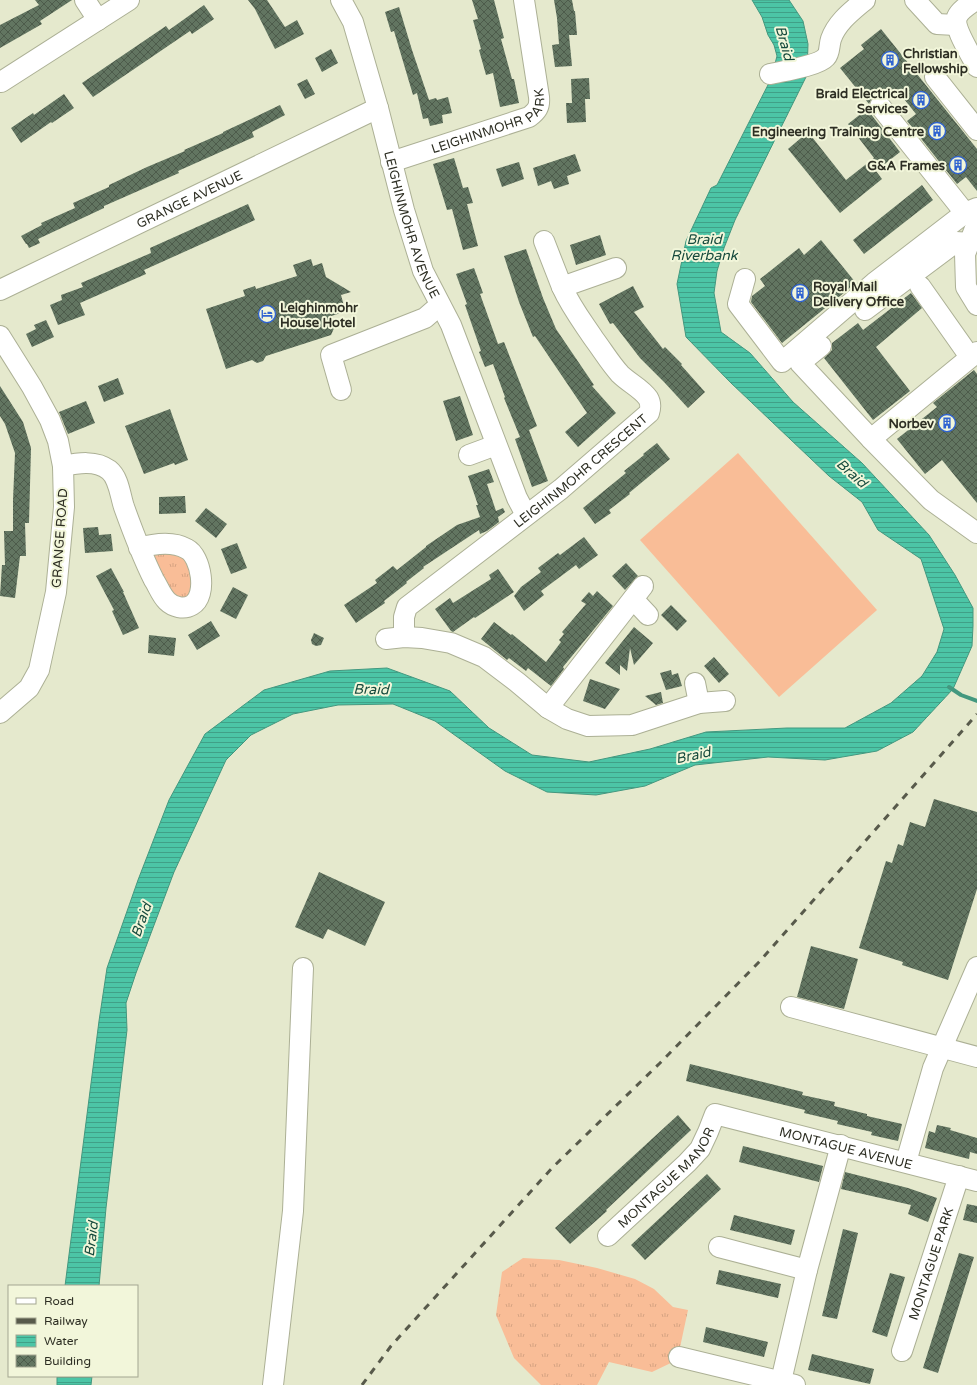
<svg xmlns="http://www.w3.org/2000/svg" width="977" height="1385" viewBox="0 0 977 1385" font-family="'Varela Round',sans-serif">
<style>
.grass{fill:url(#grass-tufts)}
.garden{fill:#f9bd97}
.water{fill:url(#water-rules);stroke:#43987f}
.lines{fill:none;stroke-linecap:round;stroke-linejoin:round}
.stream{stroke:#43987f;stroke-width:4}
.building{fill:url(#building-cross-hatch)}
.minor-casing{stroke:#acb095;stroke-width:22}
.minor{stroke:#fff;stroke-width:20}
.rail{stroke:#585a4b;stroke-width:3;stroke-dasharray:7 7;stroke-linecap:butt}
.labels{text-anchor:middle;stroke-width:4;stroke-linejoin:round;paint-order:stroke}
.poi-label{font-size:13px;font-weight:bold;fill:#2d2e23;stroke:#f2f6da;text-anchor:end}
.street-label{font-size:13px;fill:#2d2e23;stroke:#f2f6da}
.water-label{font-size:14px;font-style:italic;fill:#164a3d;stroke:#f2f6da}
</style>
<defs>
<pattern id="grass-tufts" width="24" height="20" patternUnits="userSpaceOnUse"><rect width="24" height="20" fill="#f9bd97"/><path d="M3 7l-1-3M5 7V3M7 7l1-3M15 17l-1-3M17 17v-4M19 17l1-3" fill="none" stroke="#d6a382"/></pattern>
<pattern id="water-rules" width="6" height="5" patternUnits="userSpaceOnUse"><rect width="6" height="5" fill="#4cc5a6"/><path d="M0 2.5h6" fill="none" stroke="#40a087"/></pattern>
<pattern id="building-cross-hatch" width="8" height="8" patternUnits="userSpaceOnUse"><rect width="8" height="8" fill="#627561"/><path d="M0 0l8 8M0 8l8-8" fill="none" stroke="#4d5b4b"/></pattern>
</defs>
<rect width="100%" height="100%" fill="#e5e9cd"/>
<path class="grass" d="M155,550L188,558L195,591L184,601L168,593L152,552Z
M523,1258L559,1260L597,1268L635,1279L654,1289L673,1307L688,1310L679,1352L675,1361L652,1372L609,1362L597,1385H541L514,1358L496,1315L502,1272Z"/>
<path class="garden" d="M738,453L877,610L779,697L640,540Z"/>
<path class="water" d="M752,0H789L803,21L808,44L807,75L735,220L724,248L717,271L714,293L721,332L750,353L793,402L862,463L929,535L955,575L973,608V626L972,646L953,689L913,732L877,751L825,760L768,757L695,765L645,786L596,795L547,792L505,771L435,721L393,704L338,705L293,714L251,735L226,760L174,872L136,973L126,1003L127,1030L106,1208L99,1286H65L99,1021L107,968L138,880L169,800L205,734L264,690L330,671L387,668L450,691L489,728L532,755L589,762L650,749L706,732L787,728H845L891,703L922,676L937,652L944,629L921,559L878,530L862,502L829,476L731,383L686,337L677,284L686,241L711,188L717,185L771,79L777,56L774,45L768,35L762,17Z
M57,1376H92L91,1385H57Z"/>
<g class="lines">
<path class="stream" d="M949,687L961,695L977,701"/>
</g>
<path class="building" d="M35,0H72L40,21L42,24L0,48V25L39,5Z
M248,0H267L285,27L297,20L304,34L275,49L255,9Z
M472,0H494L504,38L501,39L512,79H514L519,103L500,107L493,73L486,75L479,50L481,49L473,20L478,19Z
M554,0H572L574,11H575L577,35H569L572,66L555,67L552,45L559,44L557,18Z
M204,5L214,19L192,34L190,31L93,97L82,83L166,26L169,30Z
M399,7L412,50L429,100L436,98L437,100L448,97L452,113L442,115L443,123L430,126L428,118L423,119L417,93L413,95L394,31L391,32L385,12Z
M881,29L977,149V191L966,177L957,184L907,121L916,114L896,89L886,96L879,95L873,97L869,104L840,68L864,49L861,45Z
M331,49L338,63L322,72L315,58Z
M589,78L590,99H585L586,122L567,123L566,103H572L571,79Z
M307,79L315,94L305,99L297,84Z
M64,94L74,108L52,123L51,122L21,143L11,128L33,113L34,115Z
M280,105L285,115L252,132L254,137L178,171L179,173L104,206V208L38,239L40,243L29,248L27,244H26L21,236L42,225L41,223L75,208L73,203L109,187V185L147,167L185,151L184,150L223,133V132L251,119Z
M867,109L900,152L876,171L882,179L840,213L788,149L808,132L846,180L874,158L848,124Z
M575,154L581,171L567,176L569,184L554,189L551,181L538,186L533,168Z
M454,158L463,188L468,187L473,203L467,204L478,246L463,250L452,209L447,210L433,164Z
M519,162L524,179L502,187L496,169Z
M922,185L933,200L864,254L853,240Z
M248,204L255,220L144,270L146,274L80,303L85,315L58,325L50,305L62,300L61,295L83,287L81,283L151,253L150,248Z
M600,235L606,255L576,265L570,245Z
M821,240L856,283L782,343L751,302L752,296L765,286L760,279L799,248L804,255Z
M526,249L543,298L556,329L594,385L592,386L616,413L578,447L565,432L587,413L535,336L533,337L519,302L504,256Z
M311,259L313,266L322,263L326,277L351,292L341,295L344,306L341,313L331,316L335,326L331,335L266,356L263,361L257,363L252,360L226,369L206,309L245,296L243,290L255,286L256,289L297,276L293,265Z
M474,268L483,293L480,294L498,344L504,342L537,426L529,430L548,481L532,487L515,439L520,437L504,398L505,397L493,364L485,367L479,352L481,351L465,305L467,304L456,274Z
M633,286L644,307L634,312L663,349L665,347L682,364L681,365L705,392L688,408L664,382L640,358L613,323L610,324L599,304Z
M911,293L922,308L876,347L910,391L873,420L824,358L832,350V343L858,323L863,330Z
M46,320L54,337L32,347L26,334L36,329L34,325Z
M974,370L977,374V503L942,460L925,474L897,439L937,407L933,403Z
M118,378L124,394L104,402L98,386Z
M0,386L23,422L31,448L29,523H25L26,556H20L15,598L0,596L2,565H5L4,531H13V500L15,453L5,424L0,416Z
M460,396L473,435L456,441L443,401Z
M86,401L95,423L68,434L59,412Z
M170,409L188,460L175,465L174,463L144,474L125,426Z
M657,443L670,459L629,493L630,494L609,510L611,513L595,524L583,508L626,473L624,471L644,455L643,454Z
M489,469L494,482L487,484L496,511L503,508L505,512L498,517L499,522L487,531L480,534L479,530L423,567L424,568L406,582L407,583L384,601L385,603L356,623L344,605L377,583L375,580L393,566L397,570L426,547V546L457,525L480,517L476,505H478L468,476Z
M185,496L186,513L159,514V497Z
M206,508L227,524L216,538L195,521Z
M98,527L99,535L111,534L113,551L85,553L83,528Z
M584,537L598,555L579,569L576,565L541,591L544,595L524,611L514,596L521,587L541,572L538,568L558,553L560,555Z
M237,543L247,568L231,574L221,549Z
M626,563L638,576L625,590L612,576Z
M111,568L124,592H123L139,628L123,635L112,611L114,610L96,576Z
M498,569L514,592L475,618L474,617L453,632L451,631L435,609L450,598L453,603L491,579L489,575Z
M233,587L248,595L236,619L220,611Z
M597,591L613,606L563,667L564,669L551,686L528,668L526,671L509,658L507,660L481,639L494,622L511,635L512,634L546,662L561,642L559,640L564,634L562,632L586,604L581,601L589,592L593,596Z
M671,605L687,621L677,631L661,615Z
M211,621L220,636L197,650L188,635Z
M634,627L653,643L634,665L630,648L627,671L620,665V675L605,663Z
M314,633L324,638L321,645L316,646L312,644L311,640Z
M149,635L176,638L174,656L148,653Z
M714,657L729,674L719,683L704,666Z
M671,670L672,675L678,673L682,686L666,690L660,673Z
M590,679L620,689L605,709L583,701Z
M661,692L663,703L656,705L645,696Z
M934,799L977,812V889L948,980L902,965L903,962L859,948L886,861L892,863L898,844L903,846L910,822L925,827Z
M319,872L385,902L365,946L328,929L323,939L295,927Z
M811,946L858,959L844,1009L797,997Z
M690,1064L803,1092L802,1095L835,1102L834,1106L867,1114V1116L902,1124L898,1141L871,1135L872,1132L837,1124L838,1121L804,1113L805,1110L686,1081Z
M678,1115L691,1130L606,1210L607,1211L570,1244L555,1228Z
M937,1125L951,1128L950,1130L977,1138V1154L970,1152L969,1159L925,1148L929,1131L935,1133Z
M743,1146L823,1166L819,1182L739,1162Z
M845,1172L908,1188L937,1198L928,1222L908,1214L911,1205L841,1189Z
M707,1174L721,1189L645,1260L631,1245Z
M967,1204L977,1206V1223L963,1220Z
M734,1215L795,1230L791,1245L730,1230Z
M843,1229L858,1233L837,1319L822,1316Z
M959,1253L974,1257L938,1373L923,1368Z
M719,1270L781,1284L778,1298L716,1284Z
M890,1273L905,1277L887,1337L872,1332Z
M706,1327L768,1342L764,1357L703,1342Z
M812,1354L874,1369L870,1384L808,1370Z"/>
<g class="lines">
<g class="minor-casing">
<g id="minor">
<path d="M85,0L98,20"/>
<path id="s1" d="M341,0L353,22L378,108L404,210L423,271L451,325L517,498L526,515"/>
<path d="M915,0L937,24L956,25"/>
<path d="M976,0C970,4 960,10 957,17C953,28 972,56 977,67"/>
<path d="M770,74C783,71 818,66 826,57C830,53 829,45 831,39C837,22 852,11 865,0"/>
<path d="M935,77L977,130"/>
<path d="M1,82L129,0"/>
<path d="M880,106L965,213"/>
<path id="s2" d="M391,162L529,117C537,111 540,107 539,97L524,0"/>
<path d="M977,223L965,254L966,287L977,305"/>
<path d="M544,241L562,287"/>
<path d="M745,279L738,304L782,362L874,283L965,213L977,208"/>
<path d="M920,286L970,357"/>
<path id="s3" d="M0,290L378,108"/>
<path d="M865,310L956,242L969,243"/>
<path d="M0,336L32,387L50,420L58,441L63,466L64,507L56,592L39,670L29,688L0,713"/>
<path d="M821,346L800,363L871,439L931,500L977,533"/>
<path d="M341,390L331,355L425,318L440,305"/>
<path d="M871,439L977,352"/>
<path d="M469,455L496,445"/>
<path d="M63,466C78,463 96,460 109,470C119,478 120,495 124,507C133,532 142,556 154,580C158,586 161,595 167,601C173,607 184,610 192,605C208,596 201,556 187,549C173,541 153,544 139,548"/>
<path d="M633,599L648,615"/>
<path id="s4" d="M404,637V617L407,607L561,489L649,413C651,407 651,403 648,398C641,388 629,383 620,374C610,363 603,351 594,339C582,321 571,307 562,287L616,268"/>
<path d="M386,639L404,637L422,638L451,643L484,657L517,682L548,708L567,719L588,726L632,725L699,703L725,701"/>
<path d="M695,683L699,703"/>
<path d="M548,708L643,586"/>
<path d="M791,1007L977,1057"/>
<path d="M906,1162L933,1068L977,967"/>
<path id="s5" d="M608,1236L687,1163L700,1149L708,1132L715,1114L977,1181"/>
<path d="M719,1247L807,1270"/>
<path id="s6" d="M902,1351L959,1176"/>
<path d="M679,1357L795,1385"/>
<path d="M781,1381L807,1270L841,1145"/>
<path d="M273,1385L293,1211L303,968"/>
</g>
</g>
<use href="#minor" class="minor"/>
<path class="rail" d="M362,1385L391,1346L552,1168L660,1063L760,961L977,714"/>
</g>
<defs>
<g id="building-ring" transform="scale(0.9)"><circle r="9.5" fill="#f2f6da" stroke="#2f63d1" stroke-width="1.5"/><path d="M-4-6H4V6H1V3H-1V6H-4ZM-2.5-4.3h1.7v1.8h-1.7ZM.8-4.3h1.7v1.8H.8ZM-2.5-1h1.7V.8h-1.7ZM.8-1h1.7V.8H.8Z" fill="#2f63d1"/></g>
<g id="hotel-ring" transform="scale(0.9)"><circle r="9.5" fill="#f2f6da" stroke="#2f63d1" stroke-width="1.5"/><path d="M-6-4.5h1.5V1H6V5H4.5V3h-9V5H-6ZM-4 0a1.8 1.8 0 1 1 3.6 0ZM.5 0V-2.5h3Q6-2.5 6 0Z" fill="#2f63d1"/></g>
</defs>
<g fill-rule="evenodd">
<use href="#building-ring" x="890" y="60"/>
<use href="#building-ring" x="921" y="100"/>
<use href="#building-ring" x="937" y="131"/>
<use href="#building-ring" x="958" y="165"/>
<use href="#building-ring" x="800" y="293"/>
<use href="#hotel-ring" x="267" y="314"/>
<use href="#building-ring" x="947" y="423"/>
</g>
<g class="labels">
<g class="poi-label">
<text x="903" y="58" text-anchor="start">Christian<tspan x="903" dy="15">Fellowship</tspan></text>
<text x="908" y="98">Braid Electrical<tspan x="908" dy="15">Services</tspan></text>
<text x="924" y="136">Engineering Training Centre</text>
<text x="945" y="170">G&amp;A Frames</text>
<text x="813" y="291" text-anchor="start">Royal Mail<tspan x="813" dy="15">Delivery Office</tspan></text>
<text x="280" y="312" text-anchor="start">Leighinmohr<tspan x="280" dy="15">House Hotel</tspan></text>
<text x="934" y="428">Norbev</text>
</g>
<g class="street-label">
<text dy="5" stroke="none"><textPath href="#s2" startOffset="110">LEIGHINMOHR PARK</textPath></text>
<text dy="5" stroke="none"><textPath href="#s3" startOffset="210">GRANGE AVENUE</textPath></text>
<text dy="5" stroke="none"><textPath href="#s1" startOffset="236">LEIGHINMOHR AVENUE</textPath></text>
<text dy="5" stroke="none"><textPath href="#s4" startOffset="251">LEIGHINMOHR CRESCENT</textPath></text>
<text transform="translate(59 538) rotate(-86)" y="5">GRANGE ROAD</text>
<text dy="5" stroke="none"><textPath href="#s5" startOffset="300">MONTAGUE AVENUE</textPath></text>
<text dy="5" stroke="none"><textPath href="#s5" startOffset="83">MONTAGUE MANOR</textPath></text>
<text dy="5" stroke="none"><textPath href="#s6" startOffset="92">MONTAGUE PARK</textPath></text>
</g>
<g class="water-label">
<text transform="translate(785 43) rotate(75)" y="5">Braid</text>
<text x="704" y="244">Braid<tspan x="704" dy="16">Riverbank</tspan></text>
<text transform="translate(852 473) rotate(42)" y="5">Braid</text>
<text transform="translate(371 689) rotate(1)" y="5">Braid</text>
<text transform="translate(693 755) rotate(-12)" y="5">Braid</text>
<text transform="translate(141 920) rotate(-70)" y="5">Braid</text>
<text transform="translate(91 1239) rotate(-83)" y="5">Braid</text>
</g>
</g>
<rect x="8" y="1285" width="130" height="92" fill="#f2f6da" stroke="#a3a691"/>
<rect x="16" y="1298" width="20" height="6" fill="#ffffff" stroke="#a3a691"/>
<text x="44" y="1305" font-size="12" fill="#2d2e23">Road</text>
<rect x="16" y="1318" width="20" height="6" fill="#585a4b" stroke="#a3a691"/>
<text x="44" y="1325" font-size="12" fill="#2d2e23">Railway</text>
<rect x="16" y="1335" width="20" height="12" fill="url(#water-rules)" stroke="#a3a691"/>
<text x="44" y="1345" font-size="12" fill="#2d2e23">Water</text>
<rect x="16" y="1355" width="20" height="12" fill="url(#building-cross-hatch)" stroke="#a3a691"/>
<text x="44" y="1365" font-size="12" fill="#2d2e23">Building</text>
</svg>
